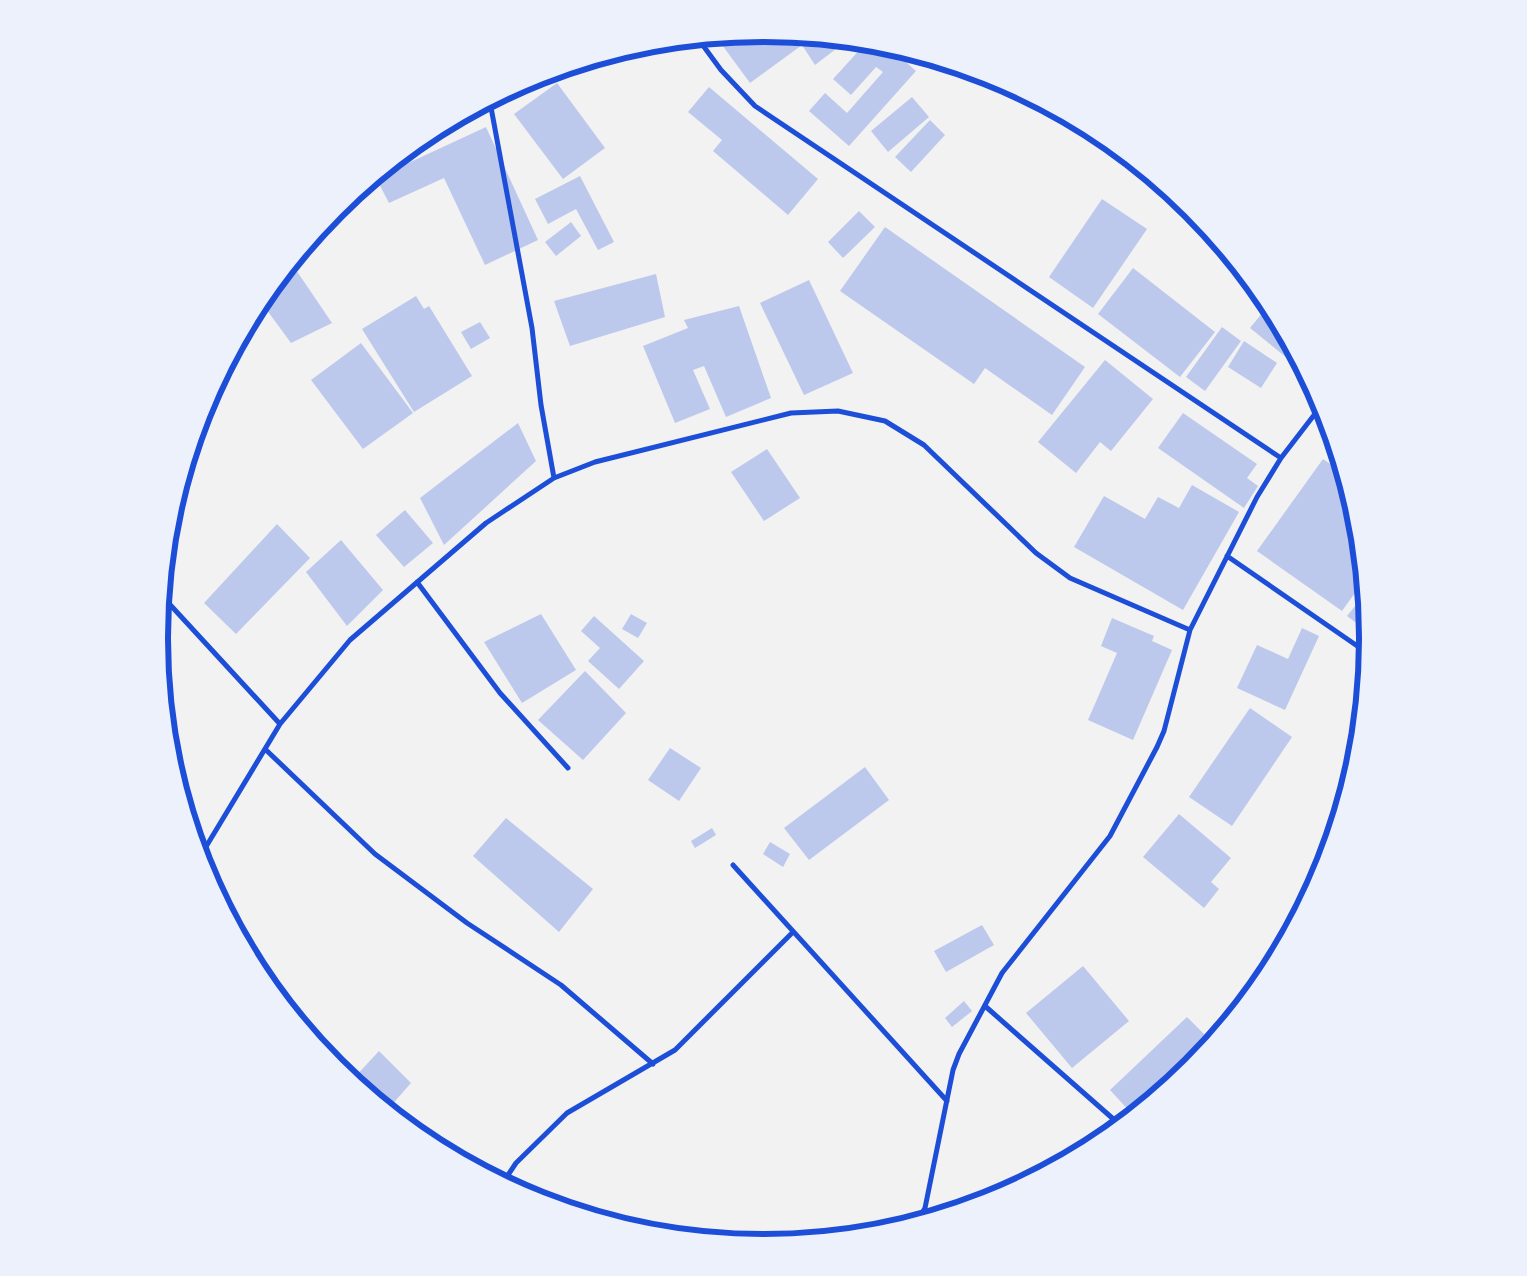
<svg xmlns="http://www.w3.org/2000/svg" width="1527" height="1276" viewBox="0 0 1527 1276" font-family="Raleway,sans-serif">
<style>
.building{fill:#bdc9ec}
.lines{fill:none;stroke-linecap:round;stroke-linejoin:round}
.minor{stroke:#1d4ed8;stroke-width:5}
.rim{fill:none;stroke:#1d4ed8;stroke-width:6}
</style>
<rect width="100%" height="100%" fill="#f2f2f2"/>
<path class="building" d="M764,34L796,37L799,41L797,37L845,42L815,65L802,45L750,83L717,38Z
M865,44L890,48L916,71L849,146L809,111L825,93L847,113L883,72L876,67L851,95L833,79Z
M557,83L605,148L563,179L514,114Z
M709,87L818,179L788,215L713,151L722,140L688,112Z
M912,97L929,117L888,152L871,131Z
M930,120L945,135L911,172L895,157Z
M486,127L538,240L485,265L444,178L389,203L376,178Z
M580,176L614,242L598,250L576,209L548,224L535,199Z
M1102,199L1147,229L1093,308L1049,277Z
M859,211L875,227L843,258L828,242Z
M571,222L581,236L556,256L545,242Z
M885,227L1085,367L1052,415L985,368L974,384L840,291Z
M292,264L332,323L291,343L261,302Z
M1133,268L1215,332L1180,377L1098,314Z
M656,274L665,317L570,346L554,301Z
M809,280L853,373L804,395L760,303Z
M416,296L424,309L429,306L472,376L414,412L362,329Z
M739,306L771,398L726,417L704,366L693,370L710,409L675,423L643,346L688,328L684,320Z
M1268,306L1303,371L1250,328Z
M480,322L490,338L471,349L461,332Z
M1222,327L1241,341L1205,391L1186,377Z
M1244,341L1277,363L1261,388L1228,367Z
M361,343L413,413L363,449L311,380Z
M1105,360L1153,399L1111,451L1100,442L1076,473L1038,442Z
M1183,413L1257,464L1247,478L1258,486L1244,508L1158,448Z
M518,423L536,461L444,545L420,498Z
M767,449L800,498L764,521L731,472Z
M1323,459L1342,472L1356,520L1362,583L1342,611L1257,551Z
M1192,485L1239,512L1183,610L1074,547L1104,496L1145,519L1158,497L1179,508Z
M405,510L433,543L404,567L376,535Z
M277,524L310,558L236,634L204,603Z
M341,540L383,590L347,626L306,572Z
M1364,595L1367,631L1347,616Z
M541,614L576,670L522,703L484,642Z
M631,614L647,623L638,638L622,629Z
M594,616L644,661L619,689L588,661L600,648L581,631Z
M1112,618L1154,636L1152,641L1172,650L1133,740L1088,720L1117,653L1101,646Z
M1302,628L1319,636L1285,710L1237,688L1257,645L1288,659Z
M585,671L626,713L583,760L538,720Z
M1250,708L1292,737L1232,826L1189,797Z
M670,748L701,768L679,801L648,780Z
M865,767L889,800L809,860L784,828Z
M1179,814L1231,858L1211,882L1219,889L1204,908L1143,857Z
M506,818L593,889L559,932L473,856Z
M712,828L716,835L695,848L691,841Z
M770,842L790,854L783,867L763,854Z
M982,925L994,945L946,972L934,951Z
M1083,966L1129,1021L1072,1068L1026,1013Z
M964,1001L972,1011L952,1027L945,1018Z
M1187,1017L1211,1041L1191,1065L1132,1114L1110,1090Z
M379,1051L411,1083L389,1108L353,1079Z
M1106,1126L1111,1131L1093,1144L1090,1141Z"/>
<g class="lines">
<path class="minor" d="M699,40L721,70L755,106L1281,458
M490,102L532,328L541,405L554,478
M1227,556L1366,652
M417,582L500,693L568,768
M163,597L280,724
M265,749L375,854L467,923L561,985L653,1064
M201,855L280,724L350,640L486,523L554,478L595,462L791,413L838,411L885,421L924,445L1036,553L1070,578L1190,630
M733,865L947,1101
M985,1006L1119,1124
M504,1181L516,1163L567,1113L675,1050L793,932
M919,1219L925,1208L953,1070L959,1054L1002,973L1110,836L1157,747L1164,731L1190,630L1257,497L1281,458L1321,406"/>
</g>
<path d="M0 0H1527V1276H0ZM763 42H764A595 595 0 0 1 1359 637V639A595 595 0 0 1 764 1234H763A595 595 0 0 1 168 639V637A595 595 0 0 1 763 42Z" fill="#edf1fc" fill-rule="evenodd"/>
<path class="rim" d="M763 42H764A595 595 0 0 1 1359 637V639A595 595 0 0 1 764 1234H763A595 595 0 0 1 168 639V637A595 595 0 0 1 763 42Z"/>
</svg>
